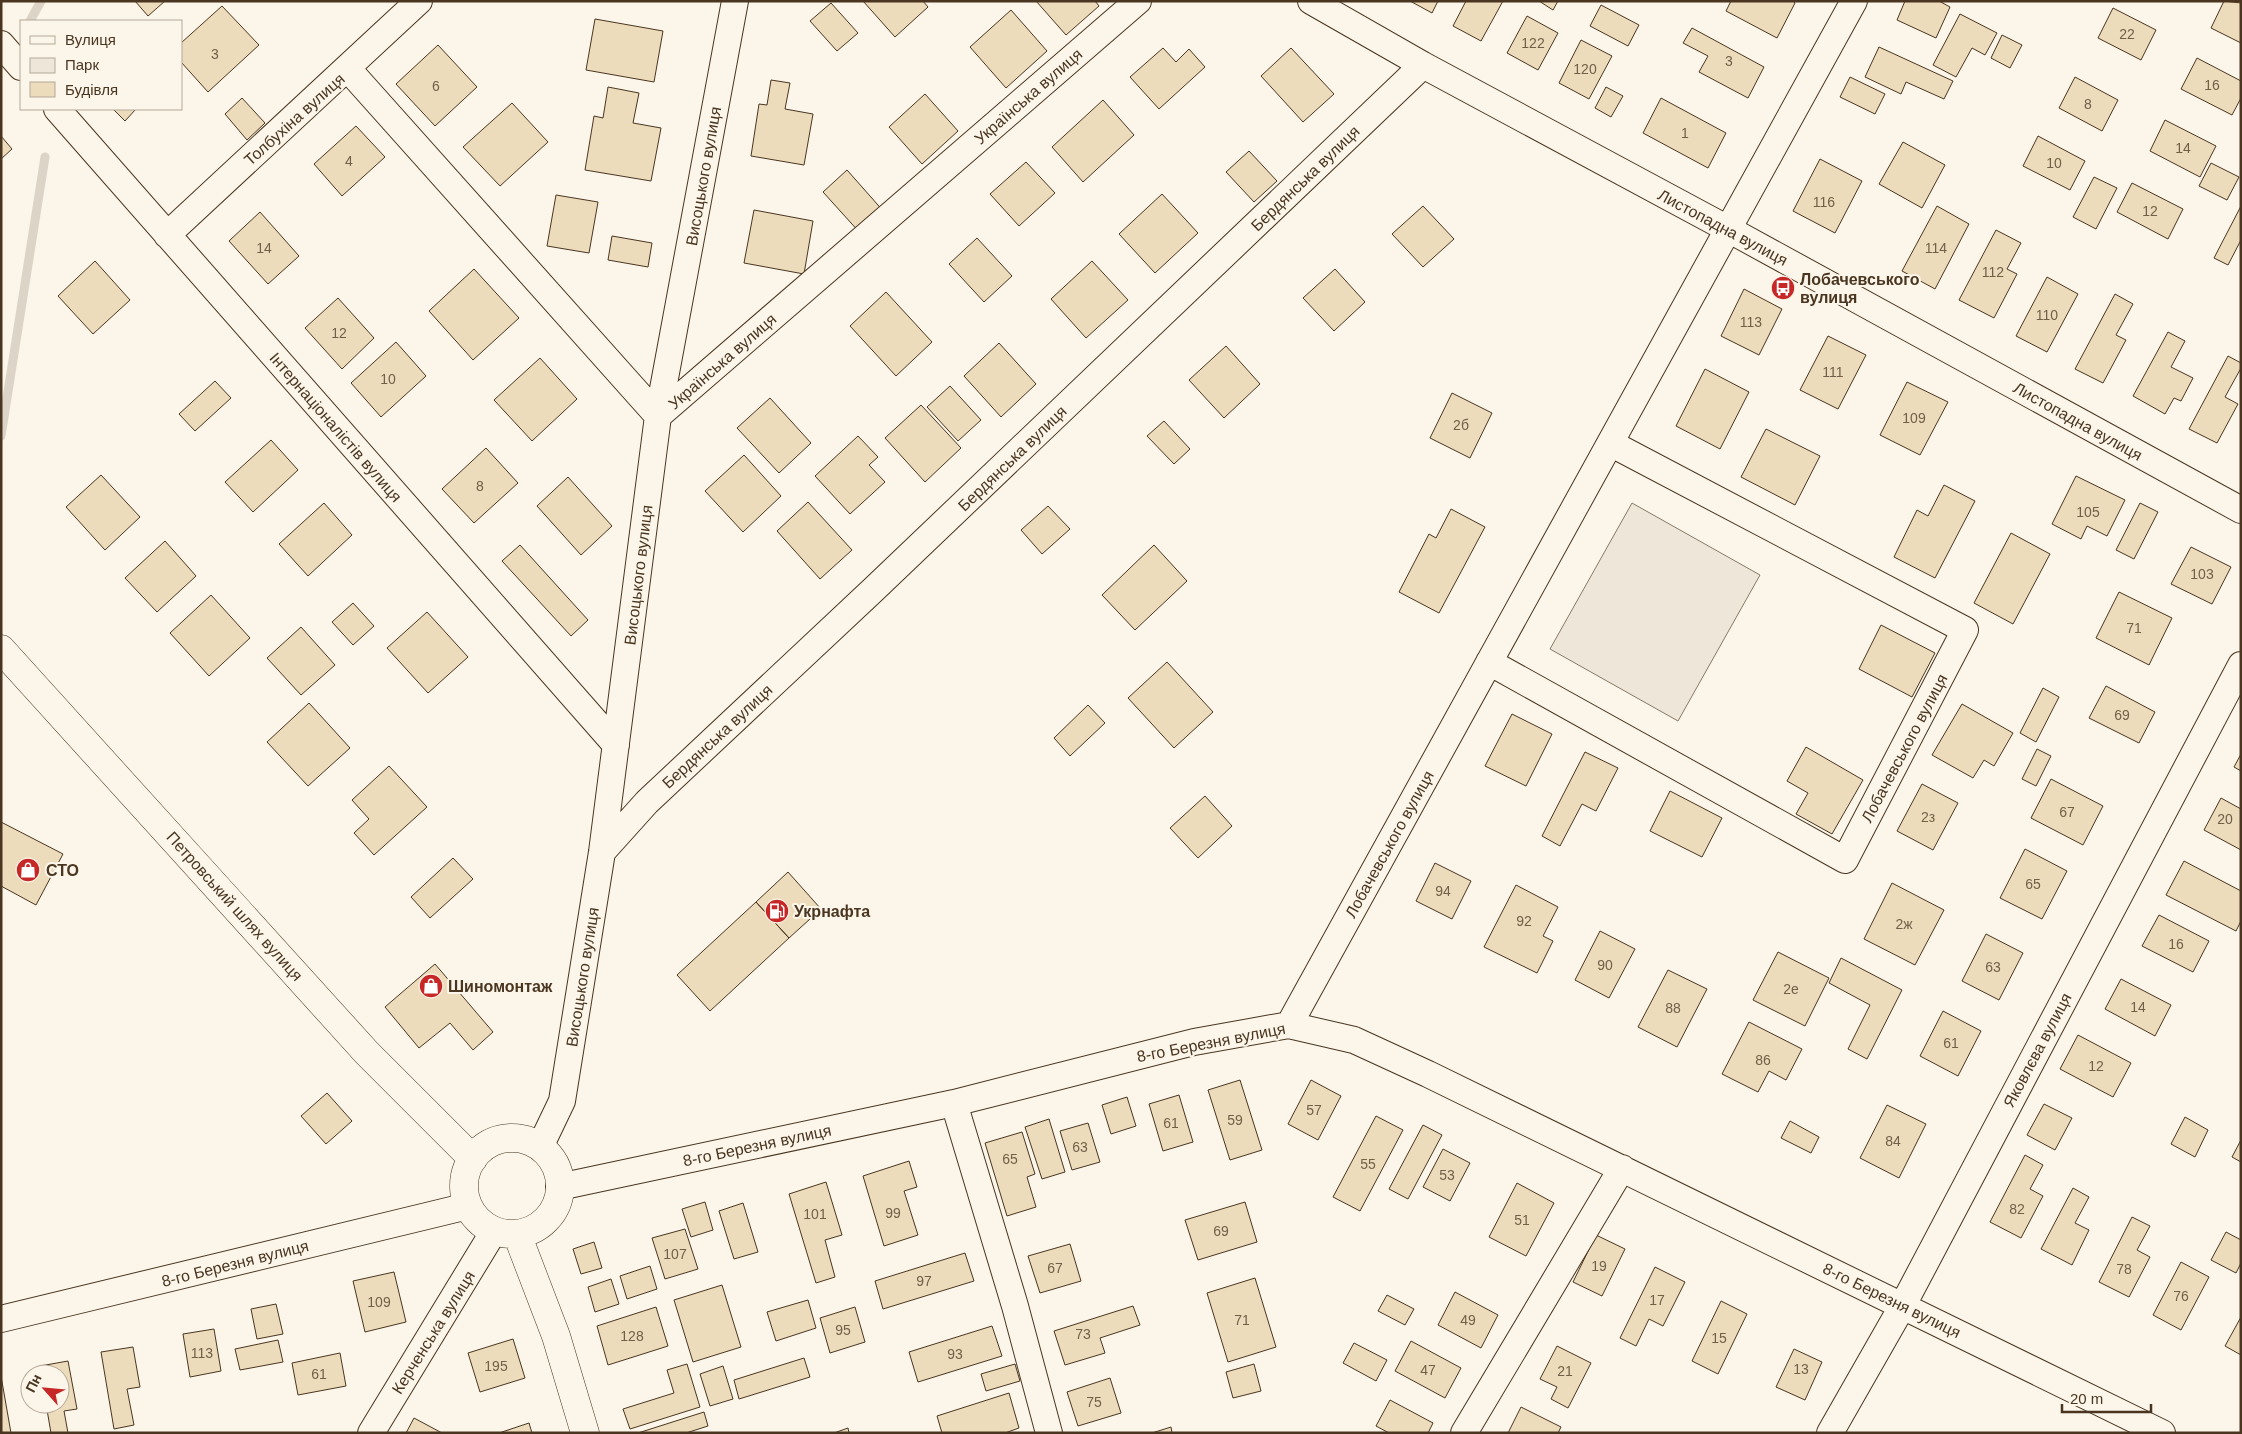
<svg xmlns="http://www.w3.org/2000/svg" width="2242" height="1434" viewBox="0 0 2242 1434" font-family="Arial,sans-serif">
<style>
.green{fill:#ede6d9;stroke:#887966}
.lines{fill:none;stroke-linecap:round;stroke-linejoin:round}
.stream{stroke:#dcd4c6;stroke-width:9}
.building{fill:#ecdcbc;stroke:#4a3520}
.street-casing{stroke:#4a3520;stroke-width:28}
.secondary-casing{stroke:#4a3520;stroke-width:29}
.street{stroke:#fbf6e9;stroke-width:26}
.secondary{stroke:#fbf6e9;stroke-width:28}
.labels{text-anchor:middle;stroke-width:4;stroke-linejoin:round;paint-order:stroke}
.number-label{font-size:14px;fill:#725f47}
.street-label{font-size:16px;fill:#4a3520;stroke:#fbf6e9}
.poi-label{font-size:16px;font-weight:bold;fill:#4a3520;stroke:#fbf6e9;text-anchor:start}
</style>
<rect width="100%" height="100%" fill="#fbf6e9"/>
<path class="green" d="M1632,503L1760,575L1678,721L1550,649Z"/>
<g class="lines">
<path class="stream" d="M30,21L41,1
M1,436L45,157"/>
</g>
<path class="building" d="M135,1H165L148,16Z
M863,1H923L928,7L895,37Z
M1036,1H1095L1099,6L1066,35Z
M1410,1H1438L1432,13Z
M1466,1H1503L1481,41L1453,26Z
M1539,1H1558L1553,10Z
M1731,1H1793L1795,3L1777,38L1726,11Z
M1905,1H1939L1950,7L1936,38L1897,20Z
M2224,1L2241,3V43L2211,28Z
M831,3L858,33L837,51L810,21Z
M1601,5L1639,25L1628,46L1590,26Z
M222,6L259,45L208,92L181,62V43Z
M2113,8L2156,30L2141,60L2098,38Z
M1011,10L1047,51L1006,88L970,47Z
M1960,14L1997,33L1985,55L1972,48L1956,77L1933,65Z
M1527,16L1558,33L1538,70L1507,53Z
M595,19L663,31L654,82L586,70Z
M1692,28L1764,67L1748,98L1699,72L1708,56L1683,43Z
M2002,35L2022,45L2010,68L1991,58Z
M1581,40L1612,56L1589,99L1559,83Z
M438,45L477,87L435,126L396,84Z
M1879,47L1953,81L1944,99L1906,82L1901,94L1865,77Z
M1163,48L1176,62L1189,49L1205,67L1159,109L1130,77Z
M1291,48L1334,94L1303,122L1261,76Z
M2197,58L2241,81V98L2232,115L2181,89Z
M1850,77L1885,94L1875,114L1840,97Z
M2075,77L2118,100L2102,131L2059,108Z
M771,80L790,83L785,109L813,114L804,165L751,156L759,104L767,105Z
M608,87L639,93L633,123L661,128L651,181L585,170L594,116L603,118Z
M1606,87L1623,96L1611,117L1595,108Z
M925,94L958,131L922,164L889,127Z
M242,98L265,123L247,140L225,114Z
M1661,98L1726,133L1708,168L1643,133Z
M1103,100L1134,135L1083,182L1052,147Z
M512,103L548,142L500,186L463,147Z
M113,109H136L125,121Z
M2165,120L2216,146L2200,177L2150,151Z
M356,126L385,157L342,196L314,164Z
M1,136L12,149L1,159Z
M2038,136L2085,161L2070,190L2023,166Z
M1903,142L1945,165L1922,208L1879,184Z
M1249,151L1277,181L1254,202L1226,172Z
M1820,159L1862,181L1835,233L1793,211Z
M1026,162L1055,193L1019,226L990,194Z
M2211,163L2239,177L2227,200L2199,186Z
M847,170L885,213L861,234L823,192Z
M2094,177L2117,188L2096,229L2073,217Z
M2132,183L2183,209L2168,239L2117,212Z
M1162,194L1198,233L1155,273L1119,234Z
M556,195L598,202L589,253L547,246Z
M1423,206L1454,239L1423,267L1392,234Z
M1937,206L1969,224L1935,289L1902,271Z
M2241,206V240L2228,265L2214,258Z
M754,210L813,221L804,274L744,263Z
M260,212L299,256L268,284L229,241Z
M1996,230L2021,243L2007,269L2017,274L1994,318L1959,300Z
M612,236L652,243L648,267L608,260Z
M977,238L1012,276L984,302L949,264Z
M95,261L130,300L93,334L58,296Z
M1092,261L1128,300L1086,338L1051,299Z
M474,269L519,318L473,360L429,311Z
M1335,269L1365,302L1334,331L1303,298Z
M2047,277L2078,294L2047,352L2016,336Z
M1744,289L1782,309L1759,355L1721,336Z
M886,292L932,342L896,376L850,326Z
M2115,294L2133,304L2116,335L2126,340L2103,383L2075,369Z
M338,298L374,338L342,369L305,328Z
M2168,332L2185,341L2171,367L2193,378L2181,401L2174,398L2165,414L2133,396Z
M1828,336L1866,355L1838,409L1800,390Z
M396,342L426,376L381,417L351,383Z
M999,343L1036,384L1001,417L964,376Z
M1226,346L1260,384L1224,418L1189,380Z
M2228,356L2241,363V368L2225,397L2238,404L2217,443L2189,429Z
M540,358L577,399L532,441L494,400Z
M1705,369L1749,392L1720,449L1676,426Z
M215,381L231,398L195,431L179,414Z
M1907,382L1948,402L1920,455L1880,435Z
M950,386L981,420L958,441L927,407Z
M1452,393L1492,413L1470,458L1430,438Z
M770,398L811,443L779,473L737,428Z
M921,405L961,448L925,482L885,438Z
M1164,421L1190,449L1174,464L1147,436Z
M1766,429L1820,456L1795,505L1741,477Z
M858,436L878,457L869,465L885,482L850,514L815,476Z
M271,440L298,470L253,512L225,482Z
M486,448L518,483L474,523L442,489Z
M744,455L781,496L743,532L705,491Z
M101,475L140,517L105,550L66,507Z
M2076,476L2125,500L2107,536L2087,526L2081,539L2052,524Z
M568,477L612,526L581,555L537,506Z
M1944,485L1975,501L1935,578L1894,557L1917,510L1928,516Z
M808,502L852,550L820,579L777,531Z
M324,503L352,535L308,576L279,544Z
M2140,503L2158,512L2134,559L2116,550Z
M1048,506L1070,529L1042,554L1021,530Z
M1451,509L1485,527L1439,613L1399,592L1429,534L1436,538Z
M2011,533L2050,554L2013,624L1974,603Z
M165,541L196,576L157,612L125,578Z
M520,545L588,620L571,636L502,561Z
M1154,545L1187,581L1135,630L1102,595Z
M2191,547L2231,567L2212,604L2171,584Z
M2119,592L2172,618L2149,665L2096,638Z
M211,595L250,638L209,676L170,633Z
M353,603L374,626L353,645L332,622Z
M427,612L468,657L428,693L387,648Z
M1881,625L1935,653L1912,697L1859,669Z
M301,627L335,665L301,695L267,658Z
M1167,662L1213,712L1174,748L1128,698Z
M2106,686L2155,712L2139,743L2089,718Z
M2043,688L2059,697L2036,742L2020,733Z
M309,703L350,748L308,786L267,742Z
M1962,704L2013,733L1994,766L1984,760L1973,778L1932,755Z
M1088,705L1105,723L1070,756L1054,738Z
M1512,714L1552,734L1526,786L1485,766Z
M1806,747L1863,780L1832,834L1796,814L1808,793L1787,781Z
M2037,749L2051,756L2036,786L2022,779Z
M1585,752L1618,768L1596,811L1582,804L1560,846L1542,836Z
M2241,754V771L2234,767Z
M389,766L427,807L374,855L354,833L369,819L352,800Z
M2051,779L2103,806L2083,845L2031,818Z
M1922,784L1958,803L1933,850L1897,831Z
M1670,791L1722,818L1702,857L1650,831Z
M1205,796L1232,826L1198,858L1170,828Z
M2221,798L2241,809V850L2204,830Z
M1,822L63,854L36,905L1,886Z
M2025,849L2067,871L2042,919L2000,898Z
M453,858L473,879L430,918L411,897Z
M2184,861L2241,891V921L2236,931L2166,895Z
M1435,863L1471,881L1452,919L1416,901Z
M788,872L821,909L789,938L756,902Z
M1892,883L1944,910L1915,965L1864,939Z
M1516,885L1558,907L1543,936L1553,941L1537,973L1484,947Z
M756,902L789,938L710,1011L677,975Z
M2159,915L2209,941L2193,972L2142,946Z
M1600,931L1635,949L1609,998L1575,980Z
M1986,934L2023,953L1999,1000L1962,981Z
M1778,952L1829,978L1805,1026L1753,1000Z
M1841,958L1902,990L1867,1059L1848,1049L1870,1005L1829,983Z
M435,964L493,1032L473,1050L450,1023L419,1048L385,1007Z
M1668,970L1707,989L1677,1047L1638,1027Z
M2121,979L2171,1005L2155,1036L2105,1009Z
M1943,1011L1981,1031L1958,1076L1920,1056Z
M1749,1022L1802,1049L1786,1080L1769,1071L1758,1092L1722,1074Z
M2078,1035L2131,1063L2113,1097L2060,1069Z
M1240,1080L1262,1150L1230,1160L1208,1090Z
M1311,1080L1341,1096L1318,1140L1288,1124Z
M327,1093L352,1121L326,1144L301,1116Z
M1179,1095L1193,1142L1163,1151L1149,1104Z
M1127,1097L1136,1126L1111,1134L1102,1105Z
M2044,1104L2072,1118L2055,1150L2027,1135Z
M1887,1105L1926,1124L1899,1178L1860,1158Z
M1376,1116L1403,1130L1360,1211L1333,1197Z
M2185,1117L2208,1130L2195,1157L2171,1144Z
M1049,1119L1065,1172L1042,1179L1025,1127Z
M1790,1121L1819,1137L1811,1153L1781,1138Z
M1088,1123L1100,1162L1072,1170L1060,1131Z
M1423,1125L1442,1135L1408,1199L1389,1189Z
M1022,1132L1035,1174L1027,1177L1036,1207L1007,1216L985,1143Z
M2241,1140V1162L2232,1157Z
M1443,1149L1470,1163L1450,1201L1423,1187Z
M2025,1155L2043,1165L2030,1189L2043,1196L2021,1238L1990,1222Z
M909,1161L917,1187L904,1191L918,1235L884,1246L863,1176Z
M826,1182L842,1235L825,1240L835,1277L816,1283L789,1194Z
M1517,1183L1554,1203L1526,1256L1489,1237Z
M2073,1188L2089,1197L2075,1223L2089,1230L2072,1265L2041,1249Z
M705,1202L713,1230L691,1237L682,1209Z
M1245,1202L1257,1242L1198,1260L1185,1220Z
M743,1203L758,1252L734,1259L719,1211Z
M2132,1217L2150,1226L2137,1250L2150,1257L2129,1297L2099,1282Z
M685,1229L698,1269L665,1279L652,1238Z
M2226,1232L2241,1240V1263L2236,1273L2211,1260Z
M1596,1235L1625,1249L1602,1296L1573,1282Z
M594,1242L602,1268L581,1274L573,1249Z
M1070,1244L1081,1281L1040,1293L1028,1256Z
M965,1253L974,1281L883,1309L875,1281Z
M2181,1262L2209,1277L2181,1330L2153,1315Z
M650,1266L657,1289L627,1299L620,1276Z
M1655,1267L1685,1282L1663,1326L1649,1319L1636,1346L1620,1338Z
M394,1272L406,1322L365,1332L353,1281Z
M1255,1278L1276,1347L1228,1362L1207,1293Z
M611,1279L619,1304L595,1312L588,1287Z
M722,1285L741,1347L693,1362L674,1300Z
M1455,1292L1498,1315L1481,1348L1438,1325Z
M1387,1295L1414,1309L1405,1325L1378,1311Z
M808,1300L816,1328L776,1341L767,1312Z
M1721,1301L1747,1314L1718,1374L1692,1361Z
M276,1304L283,1334L257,1339L251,1309Z
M1133,1306L1140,1325L1100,1338L1105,1353L1065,1365L1054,1331Z
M656,1307L668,1346L608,1365L597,1326Z
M855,1307L865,1342L830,1353L820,1318Z
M2241,1317V1355L2225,1346Z
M992,1326L1002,1356L918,1382L909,1352Z
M214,1329L221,1371L190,1377L183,1334Z
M513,1339L525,1378L480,1392L468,1353Z
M278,1340L283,1362L240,1370L235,1349Z
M1411,1341L1461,1368L1445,1398L1395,1371Z
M1354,1343L1387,1360L1376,1381L1343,1363Z
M1557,1346L1591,1363L1568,1408L1551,1399L1557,1387L1540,1379Z
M133,1347L140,1387L127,1389L134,1425L114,1429L101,1352Z
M1794,1349L1822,1362L1805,1400L1776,1387Z
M340,1353L346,1386L298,1395L292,1363Z
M804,1358L810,1377L739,1399L734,1380Z
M68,1361L77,1409L64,1411L68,1433H51L46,1404H60V1374H41L40,1366Z
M687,1364L700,1407L630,1429L623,1409L674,1393L667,1370Z
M1015,1364L1020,1381L986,1391L981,1374Z
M1254,1364L1261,1391L1233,1398L1226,1372Z
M723,1366L733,1399L710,1406L700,1374Z
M1,1376L11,1433H1Z
M1110,1378L1121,1413L1078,1426L1067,1392Z
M1009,1393L1019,1428L1005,1433H942L937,1416Z
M1390,1400L1433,1423L1428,1433H1389L1376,1426Z
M1521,1407L1561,1427L1558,1433H1508Z
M704,1412L708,1426L686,1433H638Z
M414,1418L442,1433H406Z
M529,1423L532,1433H499Z
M1171,1427L1172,1433H1152Z
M848,1428L849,1433H834Z"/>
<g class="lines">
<g class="street-casing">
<path id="street" d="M1311,1L1423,65L1728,229L2241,510
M1,44L21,67
M348,69L658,416L1138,1
M57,109L616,745
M167,235L419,1
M1489,662L1845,860L1965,630L1610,443
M602,852L647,802L873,590L1423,65
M1289,1025L1854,1
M954,1103L1015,1306L1049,1433
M540,1147L562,1101L602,852L658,416L735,1
M559,1187L954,1103L1194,1042L1289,1025L1354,1040L1428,1074L2162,1433
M1,1319L468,1206
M371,1433L494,1231
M1464,1433L1622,1168
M1830,1433L1903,1305L2241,665"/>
</g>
<g class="secondary-casing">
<path id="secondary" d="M1,649L367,1053L473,1159
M464 1186a48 48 0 1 1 96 0a48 48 0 1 1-96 0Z
M517,1234L556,1336L585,1433"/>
</g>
<use href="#street" class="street"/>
<use href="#secondary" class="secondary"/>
</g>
<defs>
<g id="bus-disc" transform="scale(1.25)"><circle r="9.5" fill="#c62828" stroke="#fbf6e9"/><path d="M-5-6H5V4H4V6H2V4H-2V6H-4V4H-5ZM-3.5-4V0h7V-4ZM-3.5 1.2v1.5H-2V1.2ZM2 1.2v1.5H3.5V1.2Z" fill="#fff"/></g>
<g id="shop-disc" transform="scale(1.25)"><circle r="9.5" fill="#c62828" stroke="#fbf6e9"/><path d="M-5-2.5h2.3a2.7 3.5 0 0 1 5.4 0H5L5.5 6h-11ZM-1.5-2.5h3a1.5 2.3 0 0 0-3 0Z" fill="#fff"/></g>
<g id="fuel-disc" transform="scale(1.25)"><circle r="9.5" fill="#c62828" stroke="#fbf6e9"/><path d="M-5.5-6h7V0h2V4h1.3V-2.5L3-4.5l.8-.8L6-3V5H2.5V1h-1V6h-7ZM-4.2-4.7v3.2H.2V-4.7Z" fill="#fff"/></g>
</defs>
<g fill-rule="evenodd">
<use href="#bus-disc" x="1783" y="288"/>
<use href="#shop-disc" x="28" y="870"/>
<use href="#fuel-disc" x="777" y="911"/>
<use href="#shop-disc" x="431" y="986"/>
</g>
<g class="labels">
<g class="number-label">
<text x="2127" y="39">22</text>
<text x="1533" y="48">122</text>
<text x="215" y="59">3</text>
<text x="1729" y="66">3</text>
<text x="1585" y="74">120</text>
<text x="2212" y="90">16</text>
<text x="436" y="91">6</text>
<text x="2088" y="109">8</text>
<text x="1685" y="138">1</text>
<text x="2183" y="153">14</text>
<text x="349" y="166">4</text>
<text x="2054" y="168">10</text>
<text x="1824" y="207">116</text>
<text x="2150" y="216">12</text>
<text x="264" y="253">14</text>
<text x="1936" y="253">114</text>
<text x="1993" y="277">112</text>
<text x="2047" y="320">110</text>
<text x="1751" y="327">113</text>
<text x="339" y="338">12</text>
<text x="1833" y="377">111</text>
<text x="388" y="384">10</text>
<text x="1914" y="423">109</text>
<text x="1461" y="430">2б</text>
<text x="480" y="491">8</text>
<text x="2088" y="517">105</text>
<text x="2202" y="579">103</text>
<text x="2134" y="633">71</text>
<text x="2122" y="720">69</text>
<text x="2067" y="817">67</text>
<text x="1928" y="822">2з</text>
<text x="2225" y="824">20</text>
<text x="2033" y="889">65</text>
<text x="1443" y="896">94</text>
<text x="1524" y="926">92</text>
<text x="1904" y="929">2ж</text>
<text x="2176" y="949">16</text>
<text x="1605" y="970">90</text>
<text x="1993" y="972">63</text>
<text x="1791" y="994">2е</text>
<text x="2138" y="1012">14</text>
<text x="1673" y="1013">88</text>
<text x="1951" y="1048">61</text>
<text x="1763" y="1065">86</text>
<text x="2096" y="1071">12</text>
<text x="1314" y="1115">57</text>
<text x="1235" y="1125">59</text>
<text x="1171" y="1128">61</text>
<text x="1893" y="1146">84</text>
<text x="1080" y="1152">63</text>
<text x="1010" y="1164">65</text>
<text x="1368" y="1169">55</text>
<text x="1447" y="1180">53</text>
<text x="2017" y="1214">82</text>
<text x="893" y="1218">99</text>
<text x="815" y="1219">101</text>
<text x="1522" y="1225">51</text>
<text x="1221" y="1236">69</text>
<text x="675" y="1259">107</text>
<text x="1599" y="1271">19</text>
<text x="1055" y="1273">67</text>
<text x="2124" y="1274">78</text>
<text x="924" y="1286">97</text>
<text x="2181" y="1301">76</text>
<text x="1657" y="1305">17</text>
<text x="379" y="1307">109</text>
<text x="1242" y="1325">71</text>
<text x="1468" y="1325">49</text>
<text x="843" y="1335">95</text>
<text x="1083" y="1339">73</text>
<text x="632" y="1341">128</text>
<text x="1719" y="1343">15</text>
<text x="202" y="1358">113</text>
<text x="955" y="1359">93</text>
<text x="496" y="1371">195</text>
<text x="1801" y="1374">13</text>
<text x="1428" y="1375">47</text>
<text x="1565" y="1376">21</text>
<text x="319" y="1379">61</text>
<text x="1094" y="1407">75</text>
</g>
<g class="street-label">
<text transform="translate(1028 96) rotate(-41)" y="6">Українська вулиця</text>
<text transform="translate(294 119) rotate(-42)" y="6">Толбухіна вулиця</text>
<text transform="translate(703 176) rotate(-80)" y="6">Висоцького вулиця</text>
<text transform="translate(1305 178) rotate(-44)" y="6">Бердянська вулиця</text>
<text transform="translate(1723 227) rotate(28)" y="6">Листопадна вулиця</text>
<text transform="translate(722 361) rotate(-41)" y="6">Українська вулиця</text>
<text transform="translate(2078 421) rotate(29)" y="6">Листопадна вулиця</text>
<text transform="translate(336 427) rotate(49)" y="6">Інтернаціоналістів вулиця</text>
<text transform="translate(1012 458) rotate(-44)" y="6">Бердянська вулиця</text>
<text transform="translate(638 575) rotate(-83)" y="6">Висоцького вулиця</text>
<text transform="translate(717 736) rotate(-43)" y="6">Бердянська вулиця</text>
<text transform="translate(1904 748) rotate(-62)" y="6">Лобачевського вулиця</text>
<text transform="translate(1389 844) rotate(-61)" y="6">Лобачевського вулиця</text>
<text transform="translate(235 906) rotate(48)" y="6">Петровський шлях вулиця</text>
<text transform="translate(582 977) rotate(-81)" y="6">Висоцького вулиця</text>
<text transform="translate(1211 1042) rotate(-11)" y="6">8-го Березня вулиця</text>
<text transform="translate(2037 1050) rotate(-62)" y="6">Яковлєва вулиця</text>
<text transform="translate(757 1145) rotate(-12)" y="6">8-го Березня вулиця</text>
<text transform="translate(235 1263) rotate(-14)" y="6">8-го Березня вулиця</text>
<text transform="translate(1892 1300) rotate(26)" y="6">8-го Березня вулиця</text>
<text transform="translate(433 1332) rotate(-58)" y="6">Керченська вулиця</text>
</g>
<g class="poi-label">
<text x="1800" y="285">Лобачевського<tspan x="1800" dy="18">вулиця</tspan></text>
<text x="46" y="876">СТО</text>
<text x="794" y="917">Укрнафта</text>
<text x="448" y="992">Шиномонтаж</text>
</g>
</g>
<rect width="2242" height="1434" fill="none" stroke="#4a3520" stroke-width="5"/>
<rect x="20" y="20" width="162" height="90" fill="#fbf6e9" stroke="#b4a999"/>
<rect x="30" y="36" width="25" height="8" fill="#fbf6e9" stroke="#b4a999"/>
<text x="65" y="45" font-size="15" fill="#4a3520">Вулиця</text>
<rect x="30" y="58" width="25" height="15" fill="#ede6d9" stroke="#b4a999"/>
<text x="65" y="70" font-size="15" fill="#4a3520">Парк</text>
<rect x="30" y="82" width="25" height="15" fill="#ecdcbc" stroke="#b4a999"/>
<text x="65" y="95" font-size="15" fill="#4a3520">Будівля</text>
<g transform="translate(45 1389) rotate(297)"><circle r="24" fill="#fbf6e9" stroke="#b4a999"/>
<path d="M0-4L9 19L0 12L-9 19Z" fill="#c62828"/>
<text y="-8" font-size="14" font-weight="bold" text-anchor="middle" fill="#4a3520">Пн</text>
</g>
<path d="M2062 1404v8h89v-8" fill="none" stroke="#4a3520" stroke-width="2.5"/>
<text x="2070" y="1404" font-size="15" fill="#4a3520" stroke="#fbf6e9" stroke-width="4" paint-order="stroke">20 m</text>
</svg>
